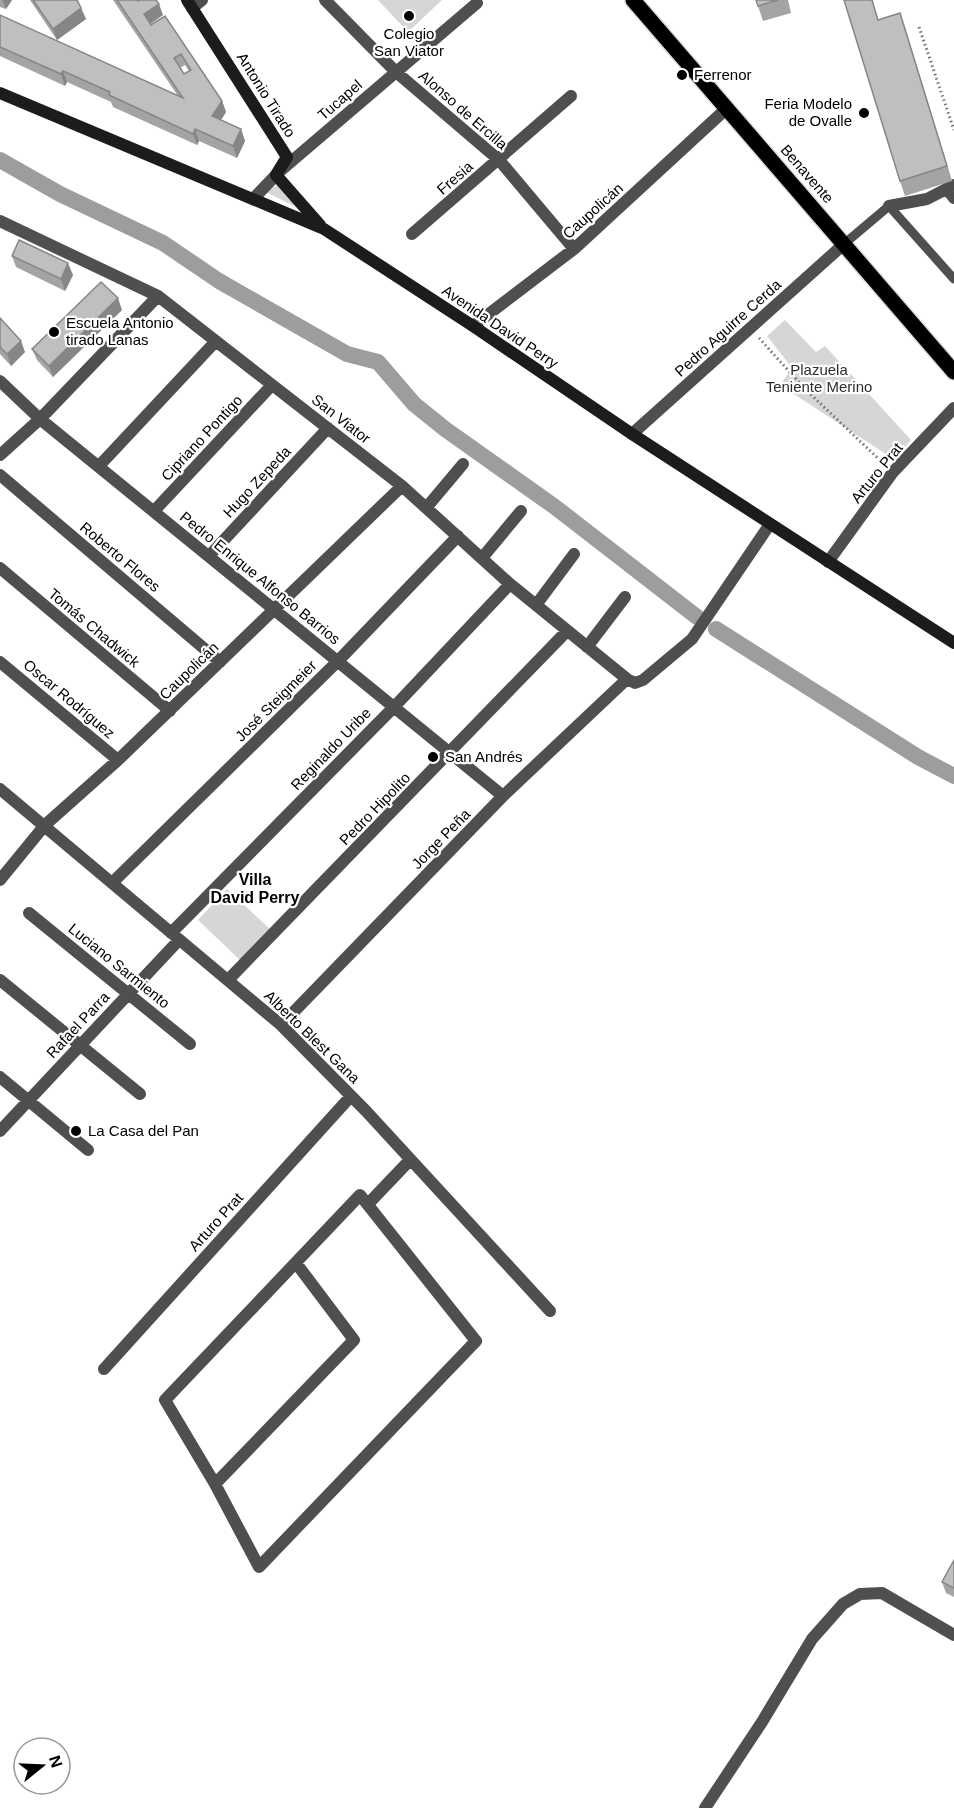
<svg xmlns="http://www.w3.org/2000/svg" width="954" height="1808" viewBox="0 0 954 1808" font-family="Helvetica,sans-serif">
<style>
.green{fill:#d6d6d6}
.lines{fill:none;stroke-linecap:round;stroke-linejoin:round}
.canal{stroke:#9d9d9d;stroke-width:16}
.primary-casing{stroke:#dbdbdb;stroke-width:18}
.path{stroke:#717171;stroke-width:3;stroke-dasharray:1.5 3;stroke-linecap:butt}
.lane{stroke:#4f4f4f;stroke-width:9}
.street{stroke:#4f4f4f;stroke-width:12}
.secondary{stroke:#1c1c1c;stroke-width:12}
.primary{stroke:#000;stroke-width:15}
.wall{fill:#a4a4a4;fill-rule:evenodd}
.shaded-wall{fill:#868686}
.building{fill:#bfbfbf;stroke:#868686;stroke-width:1.5;fill-rule:evenodd}
.poi-dot{fill:#000;stroke:#fff;stroke-width:2}
.labels{text-anchor:middle;stroke-width:4.5;stroke-linejoin:round;paint-order:stroke}
.poi-label{font-size:15px;fill:#000;stroke:#fff;text-anchor:start}
.street-label{font-size:15px;fill:#000;stroke:#fff}
.park-label{font-size:15px;fill:#2d2d2d;stroke:#fff}
.neighbourhood-label{font-size:16px;font-weight:bold;fill:#000;stroke:#fff}
</style>
<rect width="100%" height="100%" fill="#fff"/>
<path class="green" d="M378,0H442L408,32Z
M279,184L302,210L266,192Z
M785,320L816,352L825,346L911,440L895,460L780,385L792,368L767,336Z
M227,889L271,930L241,961L198,920Z"/>
<g class="lines">
<path class="canal" d="M0,160L60,194L163,243L219,281L347,354L378,362L414,404L445,429L555,507L697,617
M716,629L918,757L954,776"/>
<g class="primary-casing">
<path id="primary" d="M633,0L954,372"/>
</g>
<path class="path" d="M919,27L954,130
M759,338L805,389L883,463"/>
<path class="lane" d="M844,244L889,206L954,279"/>
<path class="street" d="M325,0L396,72L499,160L574,249
M192,8L202,0
M947,189L954,198
M253,199L279,172L477,3
M889,206L927,199L954,185
M0,221L158,296L402,486L510,584L627,679L635,683L643,680L692,639L770,524
M412,234L571,96
M473,326L574,249L726,109
M0,381L40,419L503,796
M632,434L844,244
M0,455L40,419L158,296
M99,466L216,341
M0,475L220,662
M426,508L463,464
M154,511L272,385
M209,556L328,428
M482,558L521,511
M828,562L893,472L954,408
M0,568L170,711
M536,605L574,554
M587,647L625,597
M0,662L118,760
M0,789L281,1025L366,1111L550,1311
M0,880L45,825L118,760L402,486
M112,883L338,661L458,536
M29,913L190,1044
M171,933L394,707L510,584
M0,980L140,1094
M228,980L567,631
M281,1025L503,796L627,679
M0,1077L88,1150
M0,1131L179,940
M360,1195L476,1341L259,1567L215,1484L165,1400Z
M368,1204L410,1160
M104,1369L351,1096
M215,1484L354,1340L296,1263
M705,1808L762,1722L812,1639L843,1604L860,1594L882,1593L954,1635"/>
<path class="secondary" d="M187,0L287,157L276,175L320,225
M0,93L324,229L473,326L632,434L954,643"/>
<use href="#primary" class="primary"/>
</g>
<path class="wall" d="M0,0H12L6,9L0,7Z
M30,0H77L81,8L86,19L57,40Z
M113,0H138L163,15L151,24V25L165,16L222,101L226,112L221,120L241,129L245,141L237,158L199,141L197,145L113,107L111,102L67,82L65,86L0,56V15L178,96ZM185,65L189,71L184,74L180,68Z
M756,0H788L791,13L763,21Z
M879,19L905,28L952,181L905,196L900,181Z
M12,256L73,275L65,291L16,267Z
M122,310L53,377L37,360L32,349Z
M0,318L25,352L11,366L0,354Z
M954,1560V1597L946,1593L942,1582Z"/>
<path class="shaded-wall" d="M2,0H12L6,9Z
M159,4L163,15L148,25L144,14Z
M81,8L86,19L57,40L53,29Z
M900,13L905,28L952,181L947,166Z
M63,71L67,82L65,86L61,74Z
M222,101L226,112L216,128L212,116Z
M195,129L199,141L197,145L193,134Z
M241,129L245,141L237,158L233,146Z
M68,263L73,275L65,291L61,279Z
M118,298L122,310L53,377L49,366Z
M21,341L25,352L11,366L7,354Z"/>
<path class="building" d="M33,0H77L81,8L53,29Z
M117,0H138V1L140,0H156L159,4L144,14L151,25L165,16L222,101L212,116L241,129L233,146L195,129L193,134L109,95L110,92L63,71L61,74L0,47V15L183,98ZM181,54L191,70L184,74L174,58Z
M756,0H778L758,6Z
M844,0H872L878,20L900,13L947,166L900,181Z
M19,240L68,263L61,279L12,256Z
M101,282L118,298L49,366L32,349Z
M0,318L21,341L7,354L0,347Z
M954,1560V1588L942,1582Z"/>
<g class="poi-dot">
<circle cx="409" cy="16" r="6"/>
<circle cx="682" cy="75" r="6"/>
<circle cx="864" cy="113" r="6"/>
<circle cx="54" cy="332" r="6"/>
<circle cx="433" cy="757" r="6"/>
<circle cx="76" cy="1131" r="6"/>
</g>
<g class="labels">
<g class="poi-label">
<text x="409" y="39" text-anchor="middle">Colegio<tspan x="409" dy="17">San Viator</tspan></text>
<text x="694" y="80">Ferrenor</text>
<text x="852" y="109" text-anchor="end">Feria Modelo<tspan x="852" dy="17">de Ovalle</tspan></text>
<text x="66" y="328">Escuela Antonio<tspan x="66" dy="17">tirado Lanas</tspan></text>
<text x="445" y="762">San Andrés</text>
<text x="88" y="1136">La Casa del Pan</text>
</g>
<g class="street-label">
<text transform="translate(266 95) rotate(58)" y="5">Antonio Tirado</text>
<text transform="translate(340 100) rotate(-41)" y="5">Tucapel</text>
<text transform="translate(463 110) rotate(41)" y="5">Alonso de Ercilla</text>
<text transform="translate(807 174) rotate(49)" y="5">Benavente</text>
<text transform="translate(455 178) rotate(-41)" y="5">Fresia</text>
<text transform="translate(593 211) rotate(-42)" y="5">Caupolicán</text>
<text transform="translate(500 327) rotate(34)" y="5">Avenida David Perry</text>
<text transform="translate(728 328) rotate(-42)" y="5">Pedro Aguirre Cerda</text>
<text transform="translate(341 419) rotate(38)" y="5">San Viator</text>
<text transform="translate(202 438) rotate(-47)" y="5">Cipriano Pontigo</text>
<text transform="translate(877 473) rotate(-51)" y="5">Arturo Prat</text>
<text transform="translate(257 482) rotate(-47)" y="5">Hugo Zepeda</text>
<text transform="translate(120 557) rotate(40)" y="5">Roberto Flores</text>
<text transform="translate(260 578) rotate(39)" y="5">Pedro Enrique Alfonso Barrios</text>
<text transform="translate(94 628) rotate(40)" y="5">Tomás Chadwick</text>
<text transform="translate(189 671) rotate(-44)" y="5">Caupolicán</text>
<text transform="translate(69 699) rotate(40)" y="5">Oscar Rodríguez</text>
<text transform="translate(276 701) rotate(-45)" y="5">José Steigmeier</text>
<text transform="translate(331 749) rotate(-46)" y="5">Reginaldo Uribe</text>
<text transform="translate(375 809) rotate(-46)" y="5">Pedro Hipolito</text>
<text transform="translate(441 839) rotate(-46)" y="5">Jorge Peña</text>
<text transform="translate(119 966) rotate(39)" y="5">Luciano Sarmiento</text>
<text transform="translate(78 1025) rotate(-47)" y="5">Rafael Parra</text>
<text transform="translate(312 1037) rotate(44)" y="5">Alberto Blest Gana</text>
<text transform="translate(216 1222) rotate(-48)" y="5">Arturo Prat</text>
</g>
<g class="park-label">
<text x="819" y="375">Plazuela<tspan x="819" dy="17">Teniente Merino</tspan></text>
</g>
<g class="neighbourhood-label">
<text x="255" y="885">Villa<tspan x="255" dy="18">David Perry</tspan></text>
</g>
</g>
<g transform="translate(42 1766) rotate(72)"><circle r="28" fill="#ffffff" stroke="#999999" stroke-width="1.5"/>
<path d="M0-4.5L10 22L0 15L-10 22Z" fill="#000000"/>
<text y="-9" font-size="16" font-weight="bold" text-anchor="middle" fill="#000000">N</text>
</g>
</svg>
